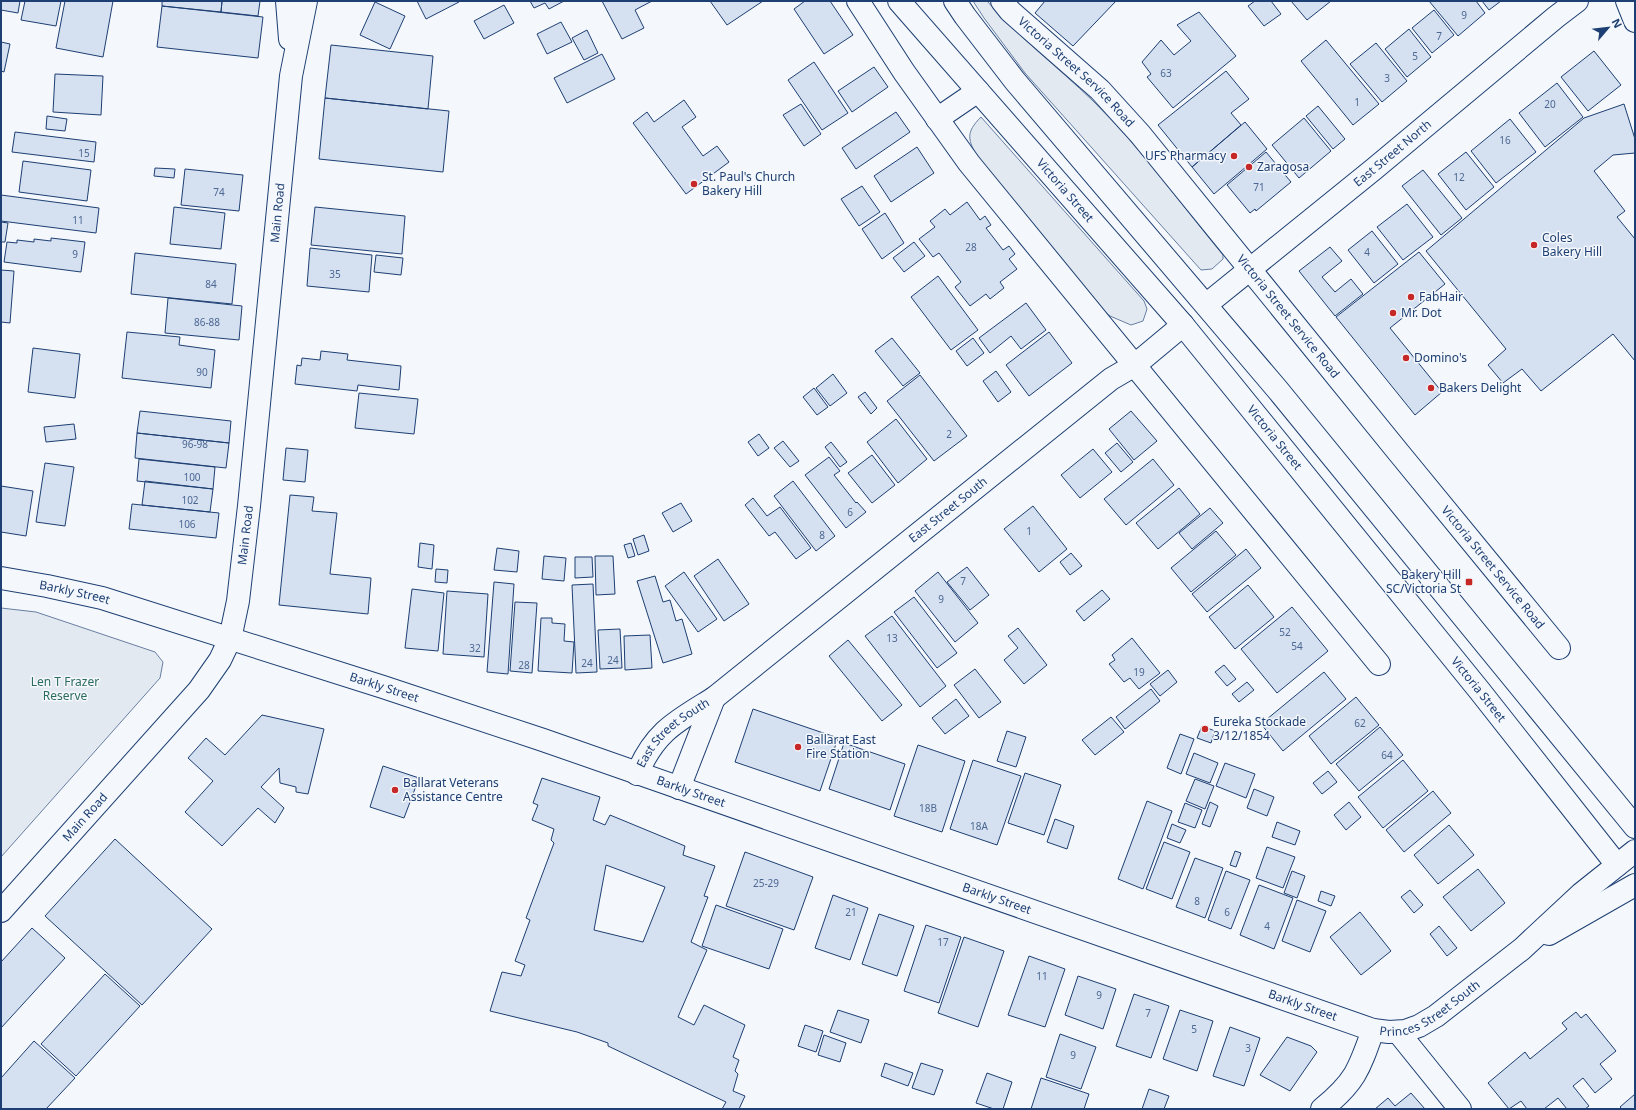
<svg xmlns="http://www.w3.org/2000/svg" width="1636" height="1110" viewBox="0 0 1636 1110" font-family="'Noto Sans',sans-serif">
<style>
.green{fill:#e3e9f0;stroke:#687fa3}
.building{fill:#d5e0f0;stroke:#1d3f73;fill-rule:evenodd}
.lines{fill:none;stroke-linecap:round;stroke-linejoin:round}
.minor-casing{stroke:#1d3f73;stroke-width:24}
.major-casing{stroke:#1d3f73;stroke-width:24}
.minor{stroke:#f4f7fb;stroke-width:22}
.major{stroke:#f4f7fb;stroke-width:22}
.poi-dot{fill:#c62828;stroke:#f4f7fb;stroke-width:1.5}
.labels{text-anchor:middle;stroke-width:3;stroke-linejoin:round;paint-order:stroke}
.number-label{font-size:10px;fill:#4b6792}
.street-label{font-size:12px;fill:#1d3f73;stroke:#f4f7fb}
.poi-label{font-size:12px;fill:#1d3f73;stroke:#f4f7fb;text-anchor:start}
.park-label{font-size:12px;fill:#2c6c60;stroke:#f4f7fb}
</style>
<rect width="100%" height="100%" fill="#f4f7fb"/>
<path class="green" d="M973,1H987C1019,38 1058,67 1093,101C1141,148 1180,203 1223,255V259L1212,269L1201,270L1025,73L984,18Z
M981,117L1144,301L1147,309L1143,321L1131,325L1110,316L1101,309L978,158C968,140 965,133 981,117Z
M1,608L36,612L155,652L163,662L160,678L1,857Z"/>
<path class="building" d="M1,1H20L18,13L1,10Z
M25,1H61L56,26L21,20Z
M65,1H113L103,57L56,48Z
M162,1H222L221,12L162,6Z
M222,1H260L258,16L221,12Z
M417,1H459V2L426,19Z
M530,1H564L549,9L545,3L534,8Z
M602,1H652L635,10L644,28L622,39Z
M710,1H763L727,25Z
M805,1H830L853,35L824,54L794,9Z
M1045,1H1116L1073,46L1035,13Z
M1255,1H1271L1281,14L1264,26L1248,6Z
M1291,1H1331L1307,20Z
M1429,1H1476L1485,13L1458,36Z
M1482,1H1501L1489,10Z
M375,2L405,16L390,49L360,35Z
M504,5L514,23L484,39L474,21Z
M162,6L263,17L258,58L157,47Z
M1434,10L1454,35L1432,53L1412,28Z
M1199,12L1236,56L1173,108L1147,77L1151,74L1142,62L1161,40L1174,55L1191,41L1177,25Z
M561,22L572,42L547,54L537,34Z
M1409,29L1431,57L1407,77L1385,49Z
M587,30L598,53L584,60L572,38Z
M1326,40L1379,104L1353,125L1301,61Z
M1,42L10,44L4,72L1,71Z
M1376,43L1407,81L1382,102L1350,64Z
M331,45L433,56L428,109L325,98Z
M1594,51L1621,85L1588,111L1561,77Z
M602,54L615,79L567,103L554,78Z
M814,62L848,113L822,130L788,80Z
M874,67L888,87L852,112L838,91Z
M1226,71L1249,99L1231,113L1241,125L1192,167L1158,125Z
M55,74L103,76L101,115L53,112Z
M1557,83L1583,117L1545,147L1519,113Z
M325,98L449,111L443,172L319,159Z
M684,100L696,117L682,127L703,156L717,146L729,162L686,194L633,123L647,112L654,122Z
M801,104L821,134L804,146L783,115Z
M1624,104L1635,139V153L1613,155L1594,171L1625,211L1617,217L1635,239V361L1613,334L1541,391L1522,369L1503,383L1488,365L1506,349L1426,251L1584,118Z
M1318,106L1345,139L1333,149L1306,116Z
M896,112L910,132L856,169L842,148Z
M47,116L67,119L65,131L46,129Z
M1304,118L1331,151L1299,178L1272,145Z
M1510,119L1536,152L1496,183L1471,151Z
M1245,122L1267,149L1214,194L1192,167Z
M15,132L96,142L94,162L12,152Z
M917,147L934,173L891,202L874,176Z
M1266,152L1291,182L1256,211L1255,209L1250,213L1227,185Z
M1466,152L1494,187L1466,210L1438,174Z
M23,161L91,170L87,201L19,192Z
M155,168L175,169L174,178L154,176Z
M185,169L243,175L239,211L181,205Z
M1423,170L1462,218L1441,235L1402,186Z
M862,186L880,212L859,226L841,199Z
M1,195L99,208L96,233L1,221Z
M967,202L980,220L985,216L991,225L986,228L1003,250L1009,246L1015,254L1009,259L1017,269L1000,282L1004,288L990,299L986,294L970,306L955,287L961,282L939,253L933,257L919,239L935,227L930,221L945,209L950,215Z
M1407,204L1433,237L1403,260L1377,227Z
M174,207L225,213L221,249L170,244Z
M315,207L405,216L402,254L311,245Z
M885,213L904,243L882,259L862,229Z
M1,222L8,223L5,242H1Z
M1372,231L1398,264L1374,283L1348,250Z
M51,238L85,242L81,272L4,262L7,242L17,243V240L34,242V239L51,241Z
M914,242L925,256L904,272L893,258Z
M1330,247L1342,261L1322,277L1335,292L1351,279L1363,294L1335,316L1299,271Z
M310,248L372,255L369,292L307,286Z
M1419,252L1445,284L1390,328L1442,392L1415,415L1336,317Z
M135,253L236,264L232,304L131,294Z
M376,255L403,258L401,275L374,272Z
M1,270L14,271L10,323L1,322Z
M938,276L978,330L951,350L911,297Z
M168,298L242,306L239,340L165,333Z
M1026,303L1046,330L1021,349L1011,336L990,353L979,338Z
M127,332L180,337L179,345L215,350L211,388L122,378Z
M1049,332L1072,363L1029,396L1006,365Z
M892,338L920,373L903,386L875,351Z
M973,338L984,353L967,366L956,351Z
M33,348L80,354L75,398L28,392Z
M321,351L348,354L347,360L401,366L399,390L358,385L357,391L295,384L297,365L301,366L302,358L320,360Z
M996,371L1011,392L998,402L983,381Z
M833,374L847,393L830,406L816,388Z
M920,375L967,436L934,461L887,401Z
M814,388L828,407L817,415L803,397Z
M865,392L877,408L871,414L858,397Z
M359,393L418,399L414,434L355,428Z
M140,411L231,421L229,443L137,433Z
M1131,411L1157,441L1134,460L1109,429Z
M896,419L927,459L898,483L867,442Z
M74,424L76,439L46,442L44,427Z
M137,433L229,443L226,468L135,458Z
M759,434L769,448L758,456L748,442Z
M783,441L799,461L790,467L774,448Z
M831,442L847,462L840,467L825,447Z
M1117,443L1133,462L1121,472L1105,453Z
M286,448L308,450L305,482L283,480Z
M1093,449L1112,472L1080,498L1061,475Z
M872,455L895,485L872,503L848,473Z
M829,457L840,471L834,475L856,503L857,502L866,512L846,528L805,475Z
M139,459L215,467L213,489L137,481Z
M1153,459L1174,485L1126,525L1104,499Z
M45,463L74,467L65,526L36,522Z
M145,481L213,489L210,512L142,505Z
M793,481L835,536L816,551L774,496Z
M1,486L33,491L26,536L1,532Z
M1179,488L1200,514L1158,549L1136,523Z
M290,495L314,497L312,511L337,513L330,574L371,578L368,614L279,605Z
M753,498L767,516L780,507L811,548L796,559L775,532L769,536L745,505Z
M681,503L692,521L673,532L662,513Z
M132,504L219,513L216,538L129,529Z
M1033,506L1067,549L1039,572L1004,529Z
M1210,508L1223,523L1192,549L1179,533Z
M1216,531L1236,555L1191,592L1171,568Z
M644,535L649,551L638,555L633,539Z
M420,543L434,545L432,569L418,567Z
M631,543L635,556L628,558L624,545Z
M497,548L519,551L517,572L494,570Z
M1246,549L1261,568L1207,612L1192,594Z
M1071,553L1082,566L1070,575L1060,562Z
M544,556L566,558L564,581L542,579Z
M595,556H613L615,594L596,595Z
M575,557H592L593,577L575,578Z
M718,559L749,604L724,621L694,576Z
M967,567L989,595L970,610L947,582Z
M436,569L448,570L447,583L435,582Z
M684,572L717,619L698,632L665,586Z
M938,572L978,623L955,642L915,591Z
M655,576L663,602L670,600L676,621L682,619L692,654L663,663L637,581Z
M494,582L514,584L508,674L487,672Z
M593,584L597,672L576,673L572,585Z
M1248,585L1274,617L1235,649L1209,617Z
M412,589L444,593L438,651L405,648Z
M1102,590L1110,599L1084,621L1076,611Z
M447,591L488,594L484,657L443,654Z
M914,597L957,653L937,668L894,612Z
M515,602L537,603L532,673L510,671Z
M1292,607L1328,651L1277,693L1241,649Z
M892,616L946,686L920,707L865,636Z
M541,618H552V623L565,624L564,641L574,642L572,673L538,671Z
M1018,628L1047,665L1024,684L1004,660L1018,648L1008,636Z
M620,629L622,668L600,669L598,630Z
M650,635L652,668L625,670L624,636Z
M1132,638L1160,673L1139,689L1130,678L1124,682L1109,664L1115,660L1112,655Z
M848,640L902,705L882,721L829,656Z
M1224,665L1236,679L1227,686L1215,672Z
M975,669L1001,702L979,718L954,685Z
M1168,670L1177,682L1160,696L1150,684Z
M1324,672L1346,699L1283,751L1261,724Z
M1247,682L1254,690L1239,702L1232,694Z
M1151,689L1160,701L1125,729L1116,717Z
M1356,697L1379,725L1331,764L1309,736Z
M956,699L969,716L945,734L932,718Z
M753,709L838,738L820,791L735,762Z
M262,715L324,729L308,794L296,792V787L280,783L279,768L261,787L284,808L275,823L258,808L222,846L185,812L213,781L188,758L206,738L225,755Z
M1111,717L1124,732L1095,755L1082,740Z
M1202,726L1215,731L1211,743L1197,738Z
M1380,727L1403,755L1359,791L1336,764Z
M1007,731L1026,737L1016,767L997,761Z
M1180,734L1194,739L1181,774L1167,768Z
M844,743L905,764L890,810L829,789Z
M918,745L965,761L942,832L894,816Z
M1194,753L1218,763L1210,783L1186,774Z
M973,760L1021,776L997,845L950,829Z
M1403,760L1428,791L1383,828L1358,797Z
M1225,763L1255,774L1246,798L1216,786Z
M383,766L419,778L404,818L370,807Z
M1328,771L1337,782L1322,794L1313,783Z
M1025,773L1061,785L1044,835L1008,823Z
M542,778L600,797L593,820L605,825L610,815L685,846L683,855L715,866L704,896L708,897L691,942L707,950L678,1017L694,1025L704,1005L745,1025L733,1057L739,1060L735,1071L738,1074L733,1091L745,1096L739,1109H722L726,1102L608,1046V1043L577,1032L490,1011L502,972L521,976L525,965L515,961L530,920L526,918L554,843L551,840L554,829L532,820L538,805L533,803ZM606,865L665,887L643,942L594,930Z
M1195,779L1214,786L1205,809L1186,801Z
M1254,789L1274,797L1267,816L1247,808Z
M1433,791L1451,813L1404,852L1386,830Z
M1147,801L1172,811L1143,889L1118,879Z
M1210,802L1218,806L1210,827L1202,824Z
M1349,802L1361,817L1346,830L1334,815Z
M1185,803L1202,810L1195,828L1178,822Z
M1055,819L1074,826L1067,849L1047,842Z
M1277,822L1300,831L1295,845L1272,837Z
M1172,824L1186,830L1180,843L1167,838Z
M1449,825L1474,855L1438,884L1414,855Z
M115,839L212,929L142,1005L45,916Z
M1164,842L1190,852L1172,899L1146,889Z
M1267,847L1295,857L1283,888L1256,878Z
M1235,851L1241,853L1236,867L1230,865Z
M745,852L813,877L794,930L726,906Z
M1195,858L1223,868L1205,918L1176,907Z
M1478,869L1505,903L1471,931L1443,897Z
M1226,871L1250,880L1231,929L1208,920Z
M1292,871L1305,876L1297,898L1284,893Z
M1259,885L1293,898L1274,949L1240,935Z
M1410,890L1423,905L1414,913L1401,897Z
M1321,891L1335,896L1331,906L1318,901Z
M833,895L868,908L850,960L815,948Z
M1297,900L1326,911L1310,952L1282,941Z
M716,905L783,929L769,969L702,946Z
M1360,912L1391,951L1361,975L1330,937Z
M879,914L914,926L897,976L862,964Z
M926,925L961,937L939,1003L904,991Z
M1439,926L1457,948L1447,956L1430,934Z
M32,928L65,958L1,1028V962Z
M964,937L1004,951L978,1027L938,1013Z
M1029,956L1065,969L1045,1027L1008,1015Z
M105,974L140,1006L76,1076L41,1044Z
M1078,976L1116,989L1103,1029L1065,1015Z
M1134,994L1169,1006L1151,1058L1116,1046Z
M838,1010L869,1020L861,1043L830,1032Z
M1180,1010L1213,1021L1197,1071L1163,1059Z
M1576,1012L1581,1018L1586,1014L1616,1051L1600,1064L1612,1079L1595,1093L1583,1078L1573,1086L1589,1106L1585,1109H1567L1558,1098L1544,1109H1527L1521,1101L1509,1109L1488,1083L1525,1052L1530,1059L1567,1029L1562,1023Z
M805,1025L823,1031L816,1052L798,1046Z
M1230,1027L1260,1038L1244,1086L1213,1076Z
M1060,1034L1096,1047L1081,1089L1046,1077Z
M824,1035L846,1043L840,1062L818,1055Z
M1287,1037L1311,1046L1317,1052L1290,1091L1260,1075Z
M34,1041L75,1078L46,1109H1V1078Z
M885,1063L913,1073L908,1086L881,1076Z
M921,1063L943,1070L934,1095L912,1088Z
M987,1073L1012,1082L1003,1109H994L976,1103Z
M1041,1078L1089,1094L1084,1109H1031Z
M1149,1089L1169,1096L1164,1109H1142Z
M1411,1093L1425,1109H1375L1388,1098L1395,1106Z
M1635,1094V1109H1622L1620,1107Z"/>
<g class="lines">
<g class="minor-casing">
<g id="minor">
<path d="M287,1L290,39"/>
<path d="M858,1L904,72L969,163L1379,664"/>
<path id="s1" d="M899,1L1183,325L1479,690L1617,865"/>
<path d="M955,1L965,16L1015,81L1277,389L1635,827"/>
<path id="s2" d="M1002,1L1010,11L1100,90L1140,134L1399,453L1559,648"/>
<path d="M937,119L978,91"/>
<path id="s3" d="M1207,304L1374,169L1556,17L1577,1"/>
<path id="s4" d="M230,639L238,601L249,506L291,76L306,1"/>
<path id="s5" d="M637,774C655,731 677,721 714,698L1111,379L1135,365L1183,325"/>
<path d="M679,788L714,698"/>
<path d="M1398,1032L1460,1109"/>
<path d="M1322,1109C1355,1082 1359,1070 1373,1030"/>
</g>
</g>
<g class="major-casing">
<g id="major">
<path d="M1627,1L1635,21"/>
<path id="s6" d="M1,578L47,586L102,598L383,687L543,740L1373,1030L1389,1032L1405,1031L1419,1026L1436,1016L1522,949L1581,894L1635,851"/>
<path id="s7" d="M1,911L199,690L220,660L230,639"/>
<path d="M1549,934L1635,885"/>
</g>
</g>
<use href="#minor" class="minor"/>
<use href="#major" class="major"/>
</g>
<g class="poi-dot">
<circle cx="1234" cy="156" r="4"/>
<circle cx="1249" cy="167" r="4"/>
<circle cx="694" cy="184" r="4"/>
<circle cx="1534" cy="245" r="4"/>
<circle cx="1411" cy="297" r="4"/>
<circle cx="1393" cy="313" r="4"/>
<circle cx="1406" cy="358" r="4"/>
<circle cx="1431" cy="388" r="4"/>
<rect x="1465" y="578" width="8" height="8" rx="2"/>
<circle cx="1205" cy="729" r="4"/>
<circle cx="798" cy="747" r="4"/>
<circle cx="395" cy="790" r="4"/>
</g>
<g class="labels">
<g class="number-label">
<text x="1464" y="19">9</text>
<text x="1439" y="40">7</text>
<text x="1415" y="60">5</text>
<text x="1166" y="77">63</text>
<text x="1387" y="82">3</text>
<text x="1357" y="106">1</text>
<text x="1550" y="108">20</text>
<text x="1505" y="144">16</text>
<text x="84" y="157">15</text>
<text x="1459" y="181">12</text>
<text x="1259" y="191">71</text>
<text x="219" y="196">74</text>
<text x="78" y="224">11</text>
<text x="971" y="251">28</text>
<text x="1367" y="256">4</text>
<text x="75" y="258">9</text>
<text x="335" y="278">35</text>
<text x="211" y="288">84</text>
<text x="207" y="326">86-88</text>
<text x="202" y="376">90</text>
<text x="949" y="438">2</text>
<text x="195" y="448">96-98</text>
<text x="192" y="481">100</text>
<text x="190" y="504">102</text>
<text x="850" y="516">6</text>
<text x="187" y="528">106</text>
<text x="1029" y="535">1</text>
<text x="822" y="539">8</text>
<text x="963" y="585">7</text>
<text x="941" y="603">9</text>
<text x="1285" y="636">52</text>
<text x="892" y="642">13</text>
<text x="1297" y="650">54</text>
<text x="475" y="652">32</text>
<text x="613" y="664">24</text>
<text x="587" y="667">24</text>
<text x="524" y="669">28</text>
<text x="1139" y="676">19</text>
<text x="1360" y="727">62</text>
<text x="1387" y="759">64</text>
<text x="928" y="812">18B</text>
<text x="979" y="830">18A</text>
<text x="766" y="887">25-29</text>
<text x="1197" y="905">8</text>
<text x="851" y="916">21</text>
<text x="1227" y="916">6</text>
<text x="1267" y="930">4</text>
<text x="943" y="946">17</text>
<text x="1042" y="980">11</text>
<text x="1099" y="999">9</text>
<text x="1148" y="1017">7</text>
<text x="1194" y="1033">5</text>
<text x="1248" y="1052">3</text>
<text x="1073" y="1059">9</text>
</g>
<g class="street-label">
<text dy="4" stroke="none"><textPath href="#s2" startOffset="103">Victoria Street Service Road</textPath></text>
<text dy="4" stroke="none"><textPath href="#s3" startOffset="239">East Street North</textPath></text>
<text dy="4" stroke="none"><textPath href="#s1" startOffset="252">Victoria Street</textPath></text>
<text dy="4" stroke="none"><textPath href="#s4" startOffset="429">Main Road</textPath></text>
<text dy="4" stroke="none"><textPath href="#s2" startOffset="427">Victoria Street Service Road</textPath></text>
<text dy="4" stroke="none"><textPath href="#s1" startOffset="576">Victoria Street</textPath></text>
<text dy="4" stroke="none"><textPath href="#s5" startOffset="411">East Street South</textPath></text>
<text dy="4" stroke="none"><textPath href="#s4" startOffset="105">Main Road</textPath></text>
<text dy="4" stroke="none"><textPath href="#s2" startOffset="751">Victoria Street Service Road</textPath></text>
<text dy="4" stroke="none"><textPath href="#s6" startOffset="75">Barkly Street</textPath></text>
<text dy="4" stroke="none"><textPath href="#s6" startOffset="399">Barkly Street</textPath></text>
<text dy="4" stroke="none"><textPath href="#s1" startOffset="900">Victoria Street</textPath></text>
<text dy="4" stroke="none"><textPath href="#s5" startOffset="56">East Street South</textPath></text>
<text dy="4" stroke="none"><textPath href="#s6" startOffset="723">Barkly Street</textPath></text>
<text dy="4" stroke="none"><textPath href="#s7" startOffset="126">Main Road</textPath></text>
<text dy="4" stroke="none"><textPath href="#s6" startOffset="1047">Barkly Street</textPath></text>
<text dy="4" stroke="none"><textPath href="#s6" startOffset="1509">Princes Street South</textPath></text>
<text dy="4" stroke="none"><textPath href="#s6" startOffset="1371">Barkly Street</textPath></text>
</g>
<g class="poi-label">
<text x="1226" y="160" text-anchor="end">UFS Pharmacy</text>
<text x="1257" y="171">Zaragosa</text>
<text x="702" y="181">St. Paul's Church<tspan x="702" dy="14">Bakery Hill</tspan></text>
<text x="1542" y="242">Coles<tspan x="1542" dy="14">Bakery Hill</tspan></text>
<text x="1419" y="301">FabHair</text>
<text x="1401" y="317">Mr. Dot</text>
<text x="1414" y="362">Domino's</text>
<text x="1439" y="392">Bakers Delight</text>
<text x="1461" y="579" text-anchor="end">Bakery Hill<tspan x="1461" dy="14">SC/Victoria St</tspan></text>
<text x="1213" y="726">Eureka Stockade<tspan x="1213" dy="14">3/12/1854</tspan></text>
<text x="806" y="744">Ballarat East<tspan x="806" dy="14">Fire Station</tspan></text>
<text x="403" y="787">Ballarat Veterans<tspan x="403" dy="14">Assistance Centre</tspan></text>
</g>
<g class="park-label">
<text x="65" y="686">Len T Frazer<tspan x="65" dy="14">Reserve</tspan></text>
</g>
</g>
<rect width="1636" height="1110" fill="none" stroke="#1d3f73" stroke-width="4"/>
<g transform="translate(1608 28) rotate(62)" stroke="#f4f7fb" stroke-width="3" paint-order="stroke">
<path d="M0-3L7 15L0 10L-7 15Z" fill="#1d3f73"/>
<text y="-6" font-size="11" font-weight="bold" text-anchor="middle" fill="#1d3f73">N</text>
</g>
</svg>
